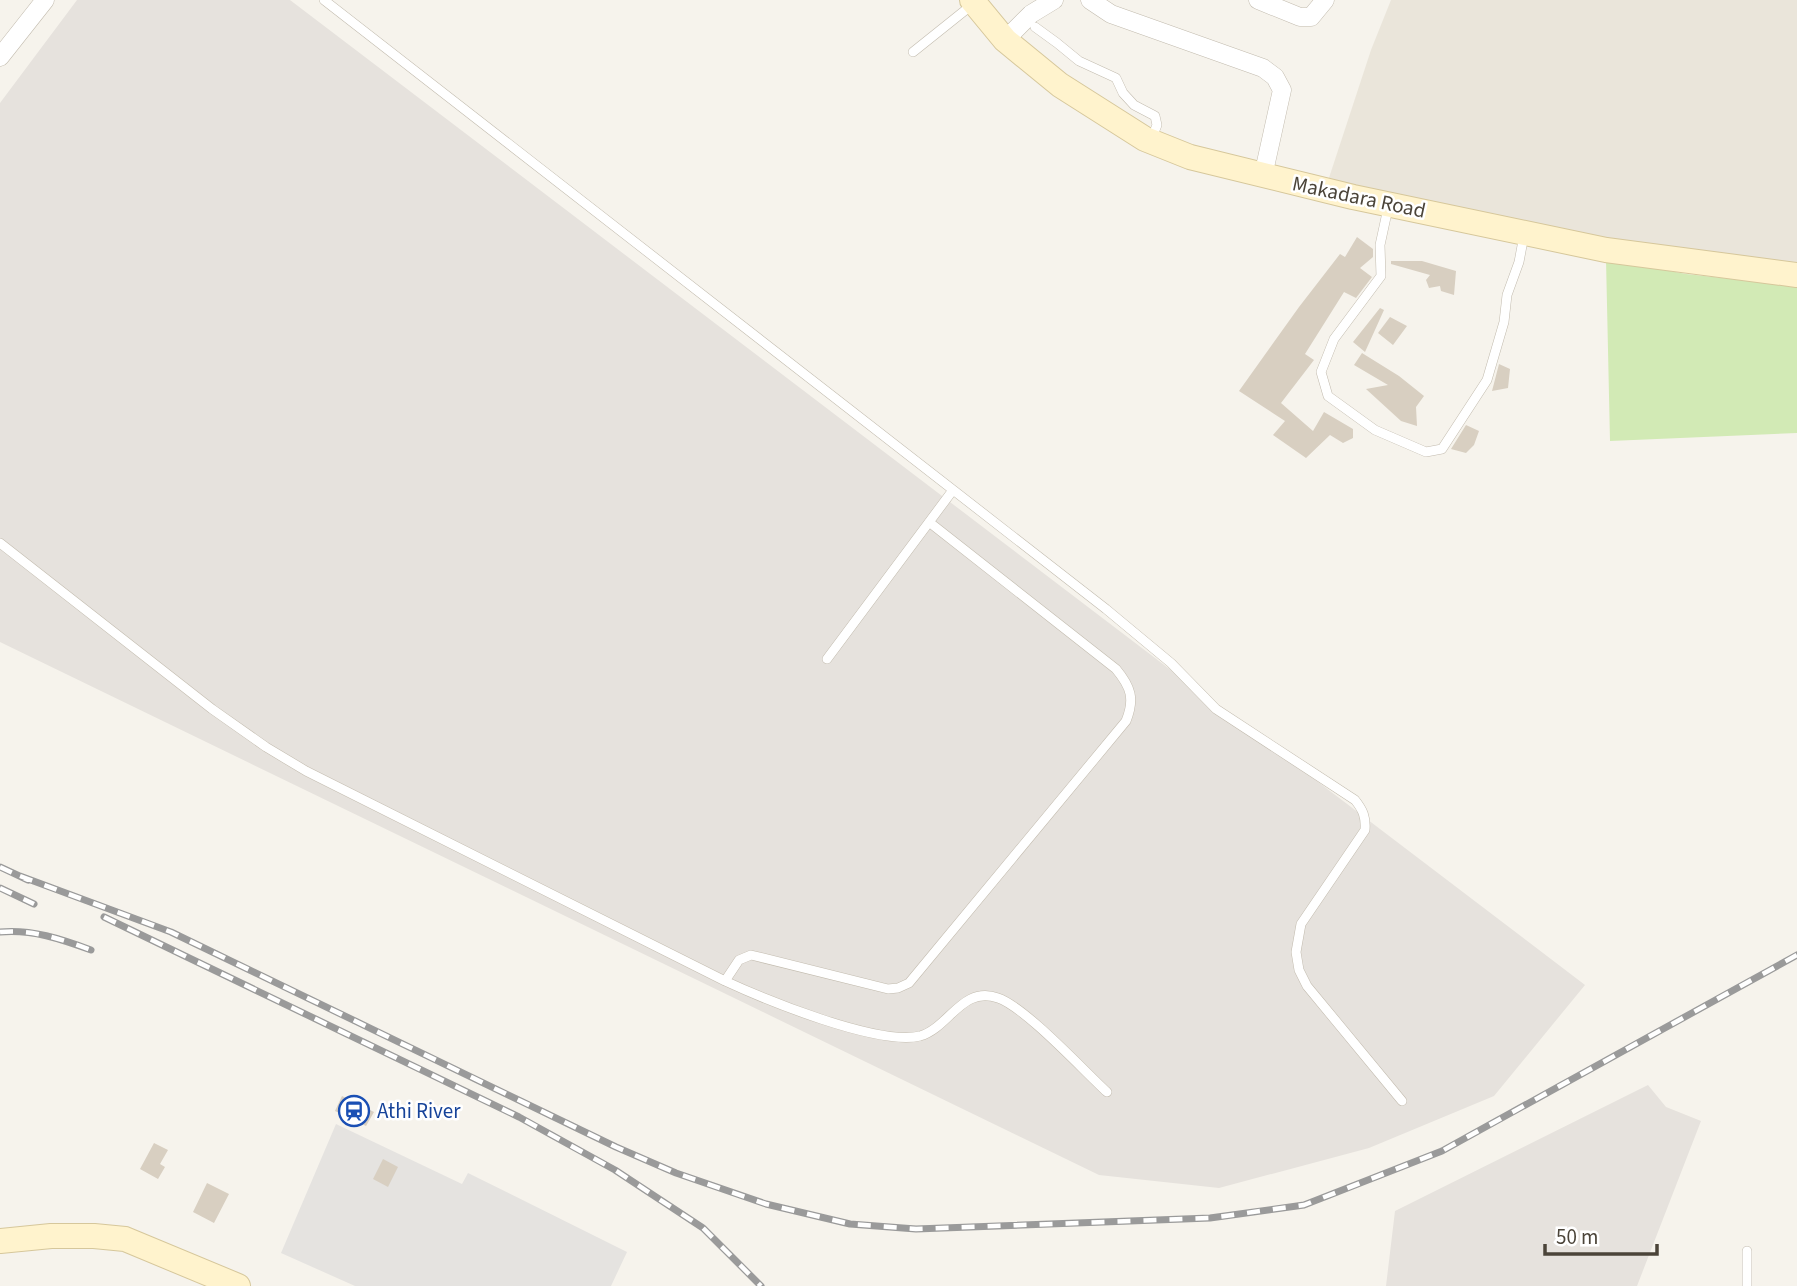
<svg xmlns="http://www.w3.org/2000/svg" width="1797" height="1286" viewBox="0 0 1797 1286" font-family="'Source Sans 3',sans-serif">
<style>
.residential{fill:#eae5da}
.industrial{fill:#e6e2dd}
.green{fill:#d2eab5}
.parking{fill:#e5e3e0}
.building{fill:#d8cfc1}
.lines{fill:none;stroke-linecap:round;stroke-linejoin:round}
.lane-casing{stroke:#c2bbae;stroke-width:10}
.street-casing{stroke:#c2bbae;stroke-width:19}
.secondary-casing{stroke:#d6c79b;stroke-width:26}
.lane{stroke:#fff;stroke-width:9}
.street{stroke:#fff;stroke-width:18}
.secondary{stroke:#fff3cd;stroke-width:24}
.rail-casing{stroke:#9a9a9a;stroke-width:7}
.rail{stroke:#fff;stroke-width:4.5;stroke-dasharray:13;stroke-linecap:butt}
.labels{text-anchor:middle;stroke-width:5;stroke-linejoin:round;paint-order:stroke}
.street-label{font-size:21px;fill:#4b4439;stroke:#fff}
.transit-label{font-size:21px;fill:#164399;stroke:#fff;text-anchor:start}
</style>
<rect width="100%" height="100%" fill="#f6f3ec"/>
<path class="residential" d="M1391,0H1797V275L1325,190L1371,50Z"/>
<path class="industrial" d="M77,0H290L1585,985L1494,1096L1369,1148L1219,1188L1099,1175L0,642V103Z
M1648,1085L1666,1107L1701,1121L1637,1286H1386L1395,1211Z"/>
<path class="green" d="M1606,259L1686,274L1797,286V433L1610,441Z"/>
<path class="parking" d="M336,1124L462,1184L468,1173L627,1252L611,1286H355L281,1253Z"/>
<path class="building" d="M1357,237L1373,249V257L1360,268L1372,277L1356,298L1344,292L1305,354L1314,360L1281,403L1313,431L1324,412L1353,429V438L1343,443L1330,435L1306,458L1273,435L1285,421L1239,391L1299,307L1340,254L1345,257Z
M1391,261H1422L1456,271L1454,295L1441,291L1440,286L1429,288L1426,280L1430,275L1391,264Z
M1380,308L1384,310L1365,352L1353,342Z
M1390,317L1407,326L1393,345L1378,333Z
M1362,353L1399,376L1424,396L1416,407L1417,426L1401,421L1366,389L1388,385L1354,365Z
M1499,364L1510,369L1508,388L1492,391Z
M1466,425L1479,431L1474,445L1466,453L1451,449Z
M342,1096L374,1112L366,1126L335,1111Z
M154,1143L168,1150L160,1164L165,1167L158,1179L140,1169Z
M383,1159L398,1167L388,1187L373,1179Z
M207,1183L229,1194L214,1223L193,1212Z"/>
<g class="lines">
<g class="lane-casing">
<path id="lane" d="M324,0L1106,609L1171,663L1216,709L1355,800C1363,810 1366,817 1365,830L1301,924L1296,952L1299,970L1307,986L1402,1101
M1035,27L1057,43L1079,61L1116,78L1123,93L1134,105L1155,116L1157,125L1151,140
M913,52L973,4
M1388,208L1380,245L1381,276L1334,339L1321,372L1328,396L1375,430L1426,452L1442,449L1487,380L1504,322L1507,295L1519,262L1524,235
M0,543L212,709L266,747L306,771L725,981C766,1000 878,1046 920,1036C949,1028 962,985 998,998C1025,1007 1083,1070 1107,1092
M827,659L953,490
M725,981L739,960L751,955L888,989L898,988L909,983L1126,721C1135,699 1131,687 1116,669L929,522
M1747,1286V1251"/>
</g>
<g class="street-casing">
<path id="street" d="M1090,0L1111,14L1263,68L1275,77L1282,90L1263,176
M1258,0L1300,17H1311L1325,0
M1005,40L1031,14L1054,0
M0,57L45,0"/>
</g>
<g class="secondary-casing">
<path id="secondary" d="M972,0L1005,40L1060,85L1145,139L1190,157L1353,197L1606,250L1797,275
M0,1241L51,1236H94L125,1239L238,1286"/>
</g>
<use href="#lane" class="lane"/>
<use href="#street" class="street"/>
<use href="#secondary" class="secondary"/>
<g class="rail-casing">
<path id="rail" d="M0,867L28,880
M20,876L171,932L616,1147L676,1173L766,1204L850,1224L916,1229L1210,1218L1304,1205L1442,1151L1797,955
M0,888L34,904
M104,917L519,1117L615,1170L703,1228L761,1286
M0,932C32,929 61,939 91,950"/>
</g>
<use href="#rail" class="rail"/>
</g>
<defs>
<g id="station-ring" transform="scale(1.575)"><circle r="9.5" fill="#fff" stroke="#1a4fb4" stroke-width="1.5"/><path d="M-3-6H3Q5-6 5-4V2Q5 4 3 4L4.5 6H3L1.5 4h-3L-3 6H-4.5L-3 4Q-5 4-5 2V-4Q-5-6-3-6ZM-3.5-4v3h7v-3ZM-3.5 1v1.5H-2V1ZM2 1v1.5H3.5V1Z" fill="#1a4fb4"/></g>
</defs>
<g fill-rule="evenodd">
<use href="#station-ring" x="354" y="1111"/>
</g>
<g class="labels">
<g class="street-label">
<text transform="translate(1359 197) rotate(12)" y="7">Makadara Road</text>
</g>
<g class="transit-label">
<text x="377" y="1118">Athi River</text>
</g>
</g>
<path d="M1545 1244v10h112v-10" fill="none" stroke="#4b4439" stroke-width="3.5"/>
<text x="1556" y="1244" font-size="21" fill="#4b4439" stroke="#ffffff" stroke-width="5" paint-order="stroke">50 m</text>
</svg>
